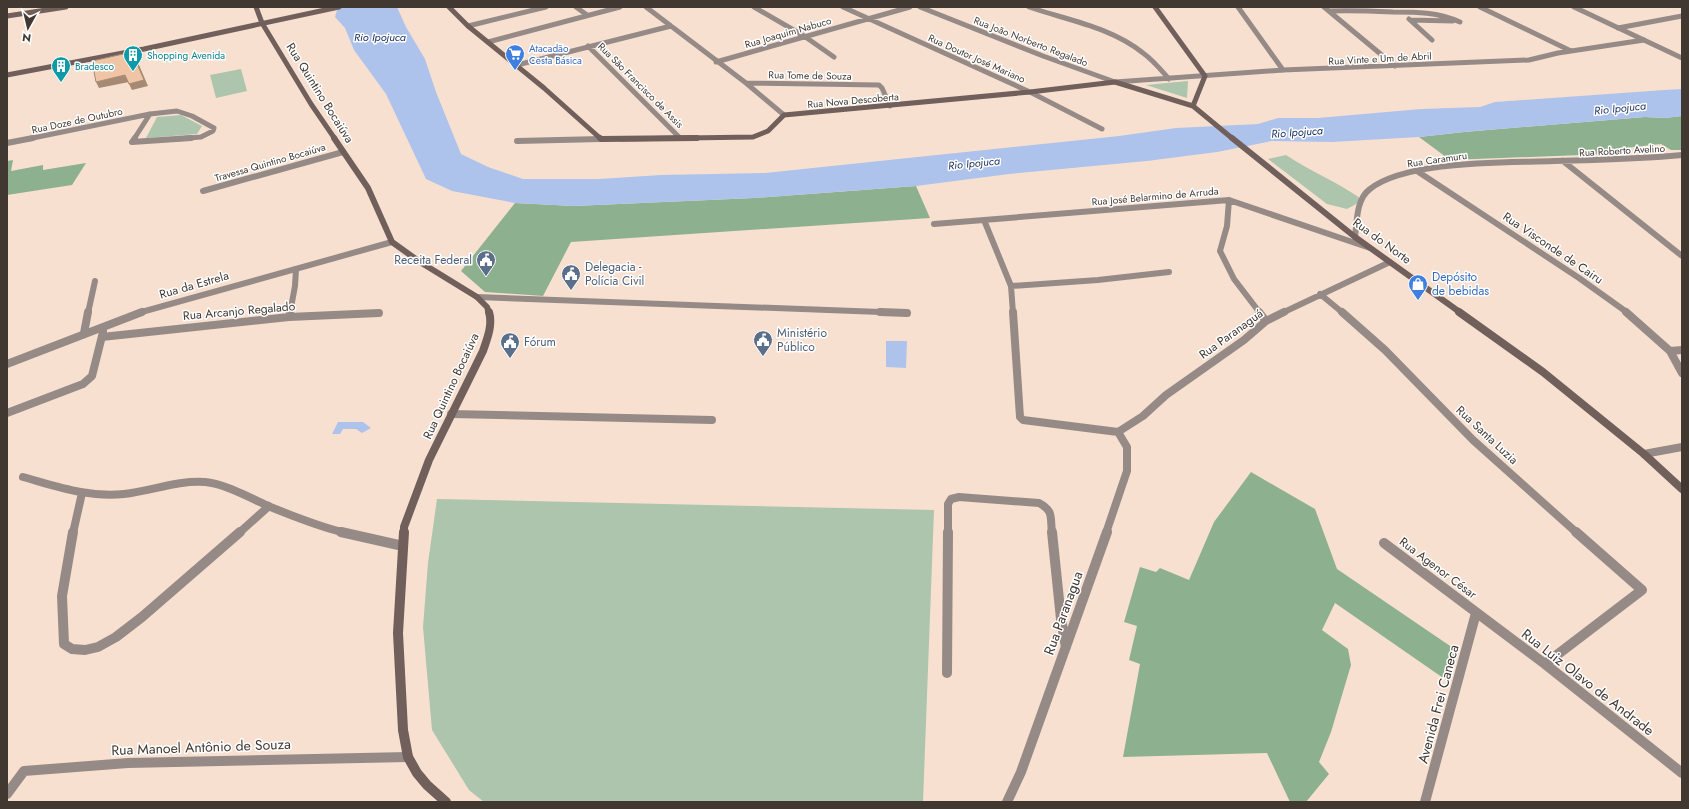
<svg xmlns="http://www.w3.org/2000/svg" width="1689" height="809" viewBox="0 0 1689 809" font-family="Jost,sans-serif">
<style>
.green{fill:#acc5ac}
.forest{fill:#8db18e}
.water{fill:#adc3ec}
.lines{fill:none;stroke-linecap:round;stroke-linejoin:round}
.minor-far3{stroke:#968a87;stroke-width:5}
.minor-far2{stroke:#968a87;stroke-width:6}
.minor-far1{stroke:#968a87;stroke-width:8}
.minor{stroke:#968a87;stroke-width:10}
.tertiary-far2{stroke:#968a87;stroke-width:5}
.tertiary-far1{stroke:#968a87;stroke-width:6}
.tertiary{stroke:#968a87;stroke-width:8}
.secondary-far3{stroke:#705f5a;stroke-width:5}
.secondary-far2{stroke:#705f5a;stroke-width:6}
.secondary-far1{stroke:#705f5a;stroke-width:8}
.secondary{stroke:#705f5a;stroke-width:10}
.shaded-wall{fill:#a78a74}
.building{fill:#efc5a6;stroke:#a78a74}
.labels{text-anchor:middle;stroke-width:3;stroke-linejoin:round;paint-order:stroke}
.far-street-label{font-size:10px;fill:#413831;stroke:#fff}
.far-shop-label{font-size:10px;fill:#366cbe;stroke:#fff;text-anchor:start}
.far-culture-label{font-size:10px;fill:#0d838f;stroke:#fff;text-anchor:start}
.far-water-label{font-size:11px;font-style:italic;fill:#132a5b;stroke:#fff}
.street-label{font-size:12px;fill:#413831;stroke:#fff}
.service-label{font-size:12px;fill:#4e5e75;stroke:#fff;text-anchor:start}
.shop-label{font-size:12px;fill:#366cbe;stroke:#fff;text-anchor:start}
.near-street-label{font-size:14px;fill:#413831;stroke:#fff}
</style>
<rect width="100%" height="100%" fill="#f8e0d0"/>
<path class="green" d="M241,69L247,91L216,98L210,75Z
M1188,81L1187,98L1146,85Z
M181,115L202,126L197,134L146,138L157,117Z
M1286,155C1310,171 1337,182 1360,198L1358,203L1347,209L1327,204L1268,159Z
M437,499L934,510L923,802H484L469,790L432,730L423,627L428,563Z"/>
<path class="forest" d="M1682,116V150H1671L1661,144L1625,148L1632,153L1450,160L1419,137L1464,132L1645,117L1665,118Z
M13,160L11,171L43,165V170L86,163L72,185L7,195V161Z
M916,186L930,218L571,242L543,296L485,292L461,271L515,203L574,206L754,198Z
M1251,472L1315,509L1337,569L1456,650L1449,682L1335,603L1322,630L1348,649L1351,665L1331,732L1319,762L1329,774L1306,802H1290L1267,753L1123,757L1140,664L1129,660L1137,626L1124,622L1140,567L1156,572L1160,568L1189,580L1214,522Z"/>
<path class="water" d="M338,7H397L406,27L425,59L436,92L461,154L488,167L523,179H599L661,175L765,173L1119,136L1176,128L1258,124L1278,118H1318L1421,109L1480,107L1495,102L1664,90L1682,89V116L1665,118L1645,117L1464,132L1419,137L1332,142L1272,141L1217,152L1147,161L1009,174L916,186L754,198L574,206L515,203L452,191L426,179L386,94L354,50L345,28L335,17Z
M886,341H907L906,368L886,367Z
M338,422H363L371,428L362,433L356,429H343L340,434H332Z"/>
<g class="lines">
<path class="minor-far3" d="M576,7L587,15
M646,7L746,83L784,115
M754,7L804,36L834,57
M843,7L1030,92L1102,129
M920,7L1043,56L1115,82L1283,70L1529,60L1558,53L1644,40
M1029,7C1067,20 1111,27 1143,53C1153,60 1161,70 1169,79
M1238,7L1283,70
M1324,7L1395,66
M1480,7L1571,51
M1330,11C1351,10 1372,11 1393,12C1416,12 1438,12 1460,22
M1409,19L1432,40
M1410,20L1453,21
M468,26L546,7
M1618,28L1682,16
M488,42L620,7
M588,46L680,138
M716,62L910,7
M517,65L671,26
M746,83L879,85L882,88L890,106
M150,114L177,111L192,116L214,128L213,131L201,137L177,139
M28,139L150,114
M134,139L150,114"/>
<path class="minor-far2" d="M135,138L132,142L191,138
M517,141L601,139
M7,143L33,138
M1563,161L1682,256
M1417,171L1579,278L1628,313
M203,191L343,152
M1229,200L1227,226L1220,251L1234,279L1260,313
M984,220L1011,286L1013,313
M934,224L1229,200L1370,248
M1355,237C1357,222 1356,199 1370,189C1406,160 1507,163 1554,161C1597,160 1639,159 1682,155
M1011,286L1098,280L1169,272
M1320,294L1343,313
M477,297L907,313
M88,313L95,281
M290,313L295,286L296,269
M1282,313L1390,262"/>
<path class="minor-far1" d="M880,312L907,313
M1013,312L1020,417L1023,420L1118,432
M1259,312L1266,321
M1342,312L1385,350L1473,440L1577,533
M1626,312L1670,351L1682,373
M289,317L290,312
M84,333L88,312
M102,337L289,317L379,313
M1670,351L1682,350
M7,413L83,384L92,376L103,332
M451,414L712,420
M1118,432L1143,416L1166,395L1244,340L1266,321L1284,312
M1644,454L1682,447
M23,477C56,486 89,498 124,494C152,491 177,480 205,482C223,483 251,498 268,506C293,516 319,527 346,533
M73,533L82,493
M239,533L269,506
M948,533V504L951,499L959,497L1039,503C1054,511 1050,517 1052,533
M1106,533L1127,471V447L1118,432"/>
<path class="minor" d="M73,532L62,596L64,644L72,649L85,650L98,647L116,637L142,617L240,532
M341,532L403,546
M1052,532L1061,619L1066,647
M1384,543L1545,664L1682,773
M1545,664L1642,590L1576,532
M947,673L948,532
M7,794L24,771L128,763L408,757
M1007,802L1021,772L1107,532
M1425,802L1476,613"/>
<path class="tertiary-far2" d="M1574,7L1682,58"/>
<path class="tertiary-far1" d="M138,313L392,242"/>
<path class="tertiary" d="M7,364L142,312"/>
<path class="secondary-far3" d="M256,7L262,23L311,104L335,139
M449,7L468,26L544,88L601,139
M1155,7L1205,76L1193,106
M7,16L66,7
M7,75L144,49L339,7
M621,139L753,137L768,131L784,115L1030,92L1115,82L1193,106L1233,139"/>
<path class="secondary-far2" d="M334,138L368,188L392,242L420,262L477,297L487,307L489,313
M600,138L601,139L697,138
M1232,138L1355,237L1461,313"/>
<path class="secondary-far1" d="M1459,312L1543,372L1644,454L1682,489
M404,533V527L429,460L483,351C487,339 493,325 489,312"/>
<path class="secondary" d="M404,532L398,633L403,730L408,757L417,773L427,785L446,802"/>
</g>
<path class="shaded-wall" d="M132,52L136,58L148,86L132,90L129,84Z
M125,75L129,82L99,88L96,82Z"/>
<path class="building" d="M132,52L144,80L129,84L125,75L96,82L92,61Z"/>
<defs>
<g id="supermarket-pin" transform="scale(1)"><path d="M0 17L-7.5 6A9.5 9.5 0 1 1 7.5 6Z" fill="#3f7fe0" stroke="#fff"/><path d="M-6-5.5h2.5l.6 2H6L4.5 2H-2.5L-4.4-4H-6ZM-1.5 3.2a1.3 1.3 0 1 0 .1 0ZM3 3.2a1.3 1.3 0 1 0 .1 0Z" fill="#fff"/></g>
<g id="building-pin" transform="scale(1)"><path d="M0 17L-7.5 6A9.5 9.5 0 1 1 7.5 6Z" fill="#0f9aa8" stroke="#fff"/><path d="M-4-6H4V6H1V3H-1V6H-4ZM-2.5-4.3h1.7v1.8h-1.7ZM.8-4.3h1.7v1.8H.8ZM-2.5-1h1.7V.8h-1.7ZM.8-1h1.7V.8H.8Z" fill="#fff"/></g>
<g id="civic-pin" transform="scale(1)"><path d="M0 17L-7.5 6A9.5 9.5 0 1 1 7.5 6Z" fill="#5c6f8a" stroke="#fff"/><path d="M-.6-6.5H3V-4.5H.6V-3L4-1V1h2V6H-6V1h2V-1L-.6-3ZM-1.2 2.5V6h2.4V2.5Z" fill="#fff"/></g>
<g id="shop-pin" transform="scale(1)"><path d="M0 17L-7.5 6A9.5 9.5 0 1 1 7.5 6Z" fill="#3f7fe0" stroke="#fff"/><path d="M-5-2.5h2.3a2.7 3.5 0 0 1 5.4 0H5L5.5 6h-11ZM-1.5-2.5h3a1.5 2.3 0 0 0-3 0Z" fill="#fff"/></g>
</defs>
<g fill-rule="evenodd">
<use href="#supermarket-pin" x="515" y="54"/>
<use href="#building-pin" x="133" y="55"/>
<use href="#building-pin" x="61" y="66"/>
<use href="#civic-pin" x="486" y="260"/>
<use href="#civic-pin" x="571" y="274"/>
<use href="#shop-pin" x="1418" y="284"/>
<use href="#civic-pin" x="763" y="340"/>
<use href="#civic-pin" x="510" y="342"/>
</g>
<g class="labels">
<g class="far-street-label">
<text transform="translate(788 32) rotate(-16)" y="4">Rua Joaquim Nabuco</text>
<text transform="translate(1031 41) rotate(21)" y="4">Rua João Norberto Regalado</text>
<text transform="translate(977 58) rotate(24)" y="4">Rua Doutor José Mariano</text>
<text transform="translate(1380 58) rotate(-3)" y="4">Rua Vinte e Um de Abril</text>
<text transform="translate(810 75) rotate(1)" y="4">Rua Tome de Souza</text>
<text transform="translate(641 85) rotate(45)" y="4">Rua São Francisco de Assis</text>
<text transform="translate(853 100) rotate(-5)" y="4">Rua Nova Descoberta</text>
<text transform="translate(77 120) rotate(-12)" y="4">Rua Doze de Outubro</text>
<text transform="translate(1622 150) rotate(-3)" y="4">Rua Roberto Avelino</text>
<text transform="translate(1437 159) rotate(-8)" y="4">Rua Caramuru</text>
<text transform="translate(270 162) rotate(-16)" y="4">Travessa Quintino Bocaiúva</text>
<text transform="translate(1155 196) rotate(-5)" y="4">Rua José Belarmino de Arruda</text>
</g>
<g class="far-shop-label">
<text x="529" y="52">Atacadão<tspan x="529" dy="12">Cesta Básica</tspan></text>
</g>
<g class="far-culture-label">
<text x="147" y="59">Shopping Avenida</text>
<text x="75" y="70">Bradesco</text>
</g>
<g class="far-water-label">
<text x="380" y="41">Rio Ipojuca</text>
<text transform="translate(1620 108) rotate(-6)" y="4">Rio Ipojuca</text>
<text transform="translate(1297 132) rotate(-4)" y="4">Rio Ipojuca</text>
<text transform="translate(974 163) rotate(-6)" y="4">Rio Ipojuca</text>
</g>
<g class="street-label">
<text transform="translate(320 93) rotate(58)" y="4">Rua Quintino Bocaiúva</text>
<text transform="translate(1382 241) rotate(36)" y="4">Rua do Norte</text>
<text transform="translate(1553 248) rotate(34)" y="4">Rua Visconde de Cairu</text>
<text transform="translate(194 285) rotate(-16)" y="4">Rua da Estrela</text>
<text transform="translate(239 311) rotate(-5)" y="4">Rua Arcanjo Regalado</text>
<text transform="translate(1231 334) rotate(-36)" y="4">Rua Paranaguá</text>
<text transform="translate(451 386) rotate(-65)" y="4">Rua Quintino Bocaiúva</text>
<text transform="translate(1487 435) rotate(43)" y="4">Rua Santa Luzia</text>
<text transform="translate(1438 568) rotate(37)" y="4">Rua Agenor César</text>
</g>
<g class="service-label">
<text x="472" y="264" text-anchor="end">Receita Federal</text>
<text x="585" y="271">Delegacia -<tspan x="585" dy="14">Polícia Civil</tspan></text>
<text x="777" y="337">Ministério<tspan x="777" dy="14">Público</tspan></text>
<text x="524" y="346">Fórum</text>
</g>
<g class="shop-label">
<text x="1432" y="281">Depósito<tspan x="1432" dy="14">de bebidas</tspan></text>
</g>
<g class="near-street-label">
<text transform="translate(1063 613) rotate(-70)" y="5">Rua Paranagua</text>
<text transform="translate(1588 682) rotate(38)" y="5">Rua Luiz Olavo de Andrade</text>
<text transform="translate(1438 704) rotate(-75)" y="5">Avenida Frei Caneca</text>
<text transform="translate(201 747) rotate(-2)" y="5">Rua Manoel Antônio de Souza</text>
</g>
</g>
<rect width="1689" height="809" fill="none" stroke="#413831" stroke-width="16"/>
<g transform="translate(28 28) rotate(188)" stroke="#ffffff" stroke-width="3" paint-order="stroke">
<path d="M0-3L7 15L0 10L-7 15Z" fill="#413831"/>
<text y="-6" font-size="11" font-weight="bold" text-anchor="middle" fill="#413831">N</text>
</g>
</svg>
